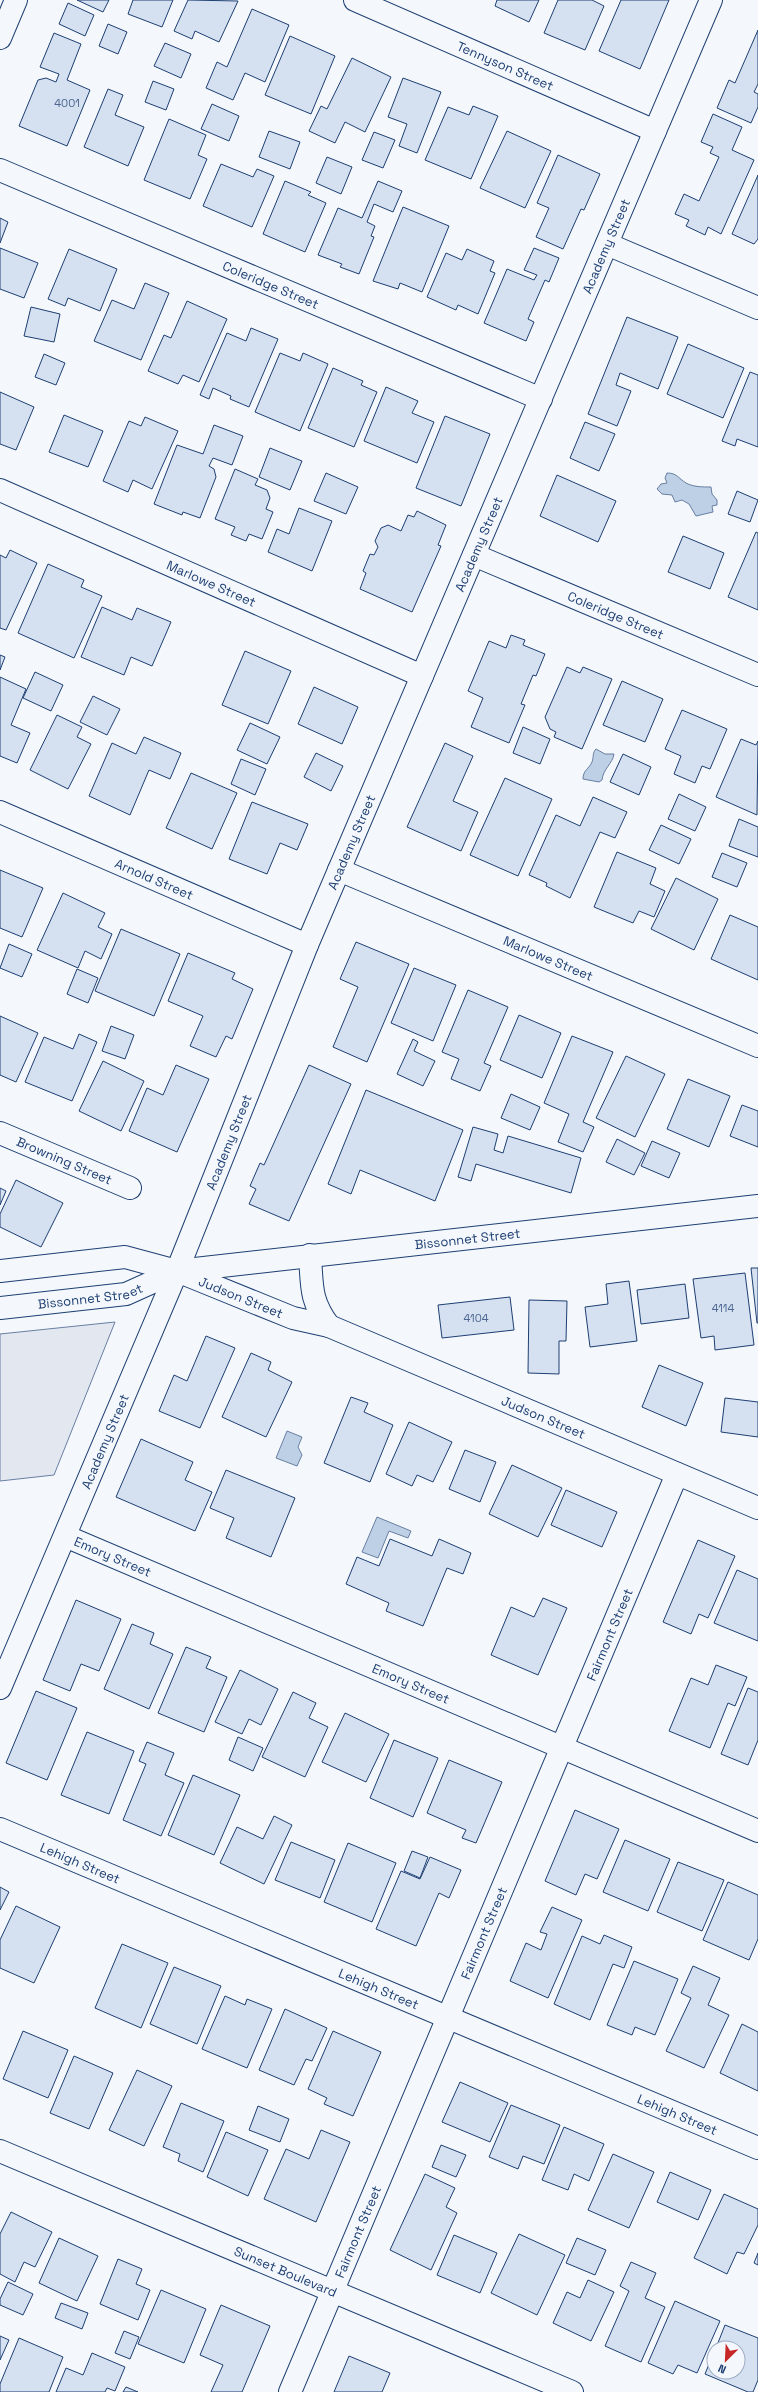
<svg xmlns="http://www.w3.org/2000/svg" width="758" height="2392" viewBox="0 0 758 2392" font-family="'Space Grotesk',sans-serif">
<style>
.parking{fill:#e3e8f0;stroke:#687fa3}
.water{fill:#bed0e5;stroke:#687fa3}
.building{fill:#d5e0f0;stroke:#1d3f73}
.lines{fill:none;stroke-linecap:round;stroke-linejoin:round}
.minor-casing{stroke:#1d3f73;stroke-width:24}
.tertiary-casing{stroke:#1d3f73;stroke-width:24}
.secondary-casing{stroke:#1d3f73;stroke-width:24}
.minor{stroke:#f4f7fb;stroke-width:22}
.tertiary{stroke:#f4f7fb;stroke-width:22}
.secondary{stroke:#f4f7fb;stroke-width:22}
.labels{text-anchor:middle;stroke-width:3;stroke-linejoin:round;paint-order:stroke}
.number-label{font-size:11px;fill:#4b6792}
.street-label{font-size:13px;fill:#1d3f73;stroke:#f4f7fb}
</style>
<rect width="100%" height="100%" fill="#f4f7fb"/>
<path class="parking" d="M115,1322L54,1475L0,1481V1334Z"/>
<path class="water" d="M667,473C677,473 678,478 686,483C693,487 703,487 711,487L712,494L717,500V505L712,506L713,512L696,516L689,504L682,500L675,502L672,495L662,494L657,489L661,484L667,483L665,478Z
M596,749L605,754H614C613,763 603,769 602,780L599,782L583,779C583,770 589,769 592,762C594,757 592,753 596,749Z
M287,1431L302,1437L298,1447L302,1455L297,1466L276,1458Z
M377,1517L411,1531L408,1538L389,1531L378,1558L362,1552Z"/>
<path class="building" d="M77,0H109L103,12Z
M133,0H173L162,27L128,14Z
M188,0L238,1L219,42L195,31L192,39L174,31Z
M497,0H539L529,22L495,6Z
M558,0H592L604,6L585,50L544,33Z
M621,0H669L640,69L599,51Z
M68,3L94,15L85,36L59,24Z
M252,9L289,25L265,82L245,73L233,100L206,88L217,62L227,67Z
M108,24L127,32L118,54L99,46Z
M758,30V84L754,92L758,94V107L751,123L717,108L729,80L735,83Z
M54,33L81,44L67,80L90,90L67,146L19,126L38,80L46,78L56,82L59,74L40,67Z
M290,36L335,56L311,114L265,95Z
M165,43L191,54L181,78L154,66Z
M352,58L391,77L365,132L345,122L335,143L309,131L321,106L327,109Z
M403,78L441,92L417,153L399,146L407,124L388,117Z
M153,81L174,89L166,110L145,102Z
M108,89L123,95L115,115L144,127L128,166L84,147Z
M212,104L239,116L229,141L201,129Z
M473,106L498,116L471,179L425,160L448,107L469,115Z
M713,114L742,127L732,150L754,160L721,234L708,227L705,235L686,226L689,220L675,214L684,194L699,201L719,157L710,153L713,147L701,142Z
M169,119L206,135L198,155L207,159L190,199L144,180Z
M269,131L300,142L290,169L259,157Z
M507,131L551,151L525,208L480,188Z
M374,132L395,140L383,168L362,160Z
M558,155L600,174L584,210L581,209L563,249L536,237L549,208L537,203Z
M327,157L352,167L341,194L316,183Z
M221,164L253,177L257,169L274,176L252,227L203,206Z
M758,175V239L754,244L732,234Z
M285,181L311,192L308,195L326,203L305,252L263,234Z
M378,181L402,191L393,212L374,204L367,222L375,226L371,236L374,237L359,274L340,267L342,264L318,255L338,208L362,218Z
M403,207L449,226L422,292L400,283L398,289L373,281Z
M0,218L8,222L0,243Z
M0,248L38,263L24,298L0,289Z
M534,248L559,258L549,282L545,280L528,319L534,322L526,341L484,323L507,269L534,280L537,275L524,270Z
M69,249L117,269L100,311L68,298L65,306L48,299Z
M467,249L494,261L490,271L495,273L478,314L458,305L456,310L427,297L446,253L462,260Z
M145,283L169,293L141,360L94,341L112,300L134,309Z
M187,301L227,319L199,382L183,375L178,384L148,371L164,335L171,338Z
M31,307L60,314L54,342L24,336Z
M627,317L678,337L658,389L620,373L616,385L631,391L617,426L588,414Z
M251,328L278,339L249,407L230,399L231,396L213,388L209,399L200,395L227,333L246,341Z
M688,344L744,368L723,418L667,394Z
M280,353L300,361L303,353L328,364L300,431L255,412Z
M44,354L65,363L56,385L35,377Z
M333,368L363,381L361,385L377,392L354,447L308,428Z
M750,372L758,375V447L737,439L735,446L722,441Z
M386,387L418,401L412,413L434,422L417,463L364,441Z
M0,392L34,407L16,450L0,444Z
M64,415L103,431L88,467L49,452Z
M445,416L490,434L461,506L416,488Z
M145,417L178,431L152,489L133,480L128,492L103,481L129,421L141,426Z
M585,422L615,434L599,471L570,458Z
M214,425L243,436L232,465L213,458L209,466L214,469L216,477L200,518L183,512L182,515L154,504L177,445L203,454Z
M270,448L302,461L290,490L259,477Z
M235,469L258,479L255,485L267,490L270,498L266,509L273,512L262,539L249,534L246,541L231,535L235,527L215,519Z
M326,473L358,487L346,514L314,501Z
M557,475L616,501L598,542L540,516Z
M737,491L758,500L750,522L728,514Z
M299,508L332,521L312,571L268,552L277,529L289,534Z
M417,511L446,525L438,545L441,546L412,612L360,589L366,573L363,571L370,554L374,555L378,547L375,541L381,528L388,525L401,531L408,515L414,517Z
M756,532L758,533V610L728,597Z
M683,536L724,553L710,589L668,572Z
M10,550L37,563L6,630L0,628V555L6,558Z
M48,564L84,580L81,587L102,596L74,658L18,633Z
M102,607L132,620L137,608L171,622L152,666L131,657L124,675L81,657Z
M511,635L525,640L523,645L545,654L536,676L533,675L521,704L525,705L509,743L471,727L483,698L468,691L489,641L506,648Z
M245,651L291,671L268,724L222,705Z
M0,655L5,657L0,670Z
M567,667L580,673L583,667L612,679L582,749L554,737L556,732L550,729L545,717Z
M35,672L63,685L51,711L23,698Z
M0,677L26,689L11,725L30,733L17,763L0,756Z
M622,681L663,699L645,742L603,725Z
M314,687L358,707L342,744L298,724Z
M93,696L120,709L107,735L80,722Z
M682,710L727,729L710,769L702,766L695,783L674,774L681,756L665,749Z
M57,715L82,727L77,737L91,744L68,789L30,770Z
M250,723L280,737L267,764L237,750Z
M523,727L550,739L540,764L513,753Z
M144,737L181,753L170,779L149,770L130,815L89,796L112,743L136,754Z
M741,739L756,745L758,741L757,815L716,797Z
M445,743L473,756L453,801L478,812L461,851L407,827Z
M316,753L343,766L331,791L304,777Z
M623,754L651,767L639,795L610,782Z
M241,759L266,769L255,795L231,784Z
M191,773L237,793L212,849L166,828Z
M505,778L552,799L518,876L470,855Z
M679,794L706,807L695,831L668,819Z
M593,797L627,812L615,838L600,832L570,898L546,886L547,883L529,875L556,815L580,826Z
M252,802L308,824L297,850L280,843L267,874L229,859Z
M739,819L758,827V857L729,846Z
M661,825L691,839L679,864L649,850Z
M617,852L656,868L650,884L665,891L654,917L639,911L633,923L594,907Z
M722,853L747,863L737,887L712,877Z
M0,870L43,888L22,937L0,928Z
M676,878L718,899L694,950L651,929Z
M63,893L105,913L98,927L112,934L101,959L85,951L78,968L37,950Z
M730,915L758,927V980L711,959Z
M121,929L180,954L154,1016L95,991Z
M356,942L409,964L367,1062L333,1047L358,987L340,979Z
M9,944L32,954L22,977L0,968Z
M188,953L235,973L232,979L253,989L232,1039L226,1036L216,1057L190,1046L203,1016L168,1001Z
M414,968L456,985L433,1041L391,1023Z
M77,969L98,978L88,1003L67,994Z
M468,990L508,1007L484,1063L491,1066L480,1091L451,1079L459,1059L442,1052Z
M519,1015L561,1033L542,1078L500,1060Z
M0,1016L38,1033L16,1082L0,1075Z
M111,1026L134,1035L125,1059L102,1051Z
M79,1034L97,1042L72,1101L25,1082L44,1037L73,1049Z
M572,1036L613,1052L583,1122L594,1127L583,1152L558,1142L569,1114L544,1103Z
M413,1039L418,1042L414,1051L435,1061L423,1086L397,1074Z
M626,1056L665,1074L635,1137L596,1118Z
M103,1061L144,1081L121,1131L79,1111Z
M176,1065L209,1079L177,1152L129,1131L147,1088L163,1095Z
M309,1065L351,1084L289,1221L249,1204L256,1189L250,1186L260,1163L264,1165Z
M688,1079L730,1096L709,1147L667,1129Z
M366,1090L463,1130L435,1201L360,1170L351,1194L328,1184Z
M511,1094L540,1107L530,1130L501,1118Z
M742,1105L758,1111V1147L730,1136Z
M473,1127L498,1134L494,1150L503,1153L508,1136L581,1158L571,1193L476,1164L471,1181L458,1177Z
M617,1139L645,1153L634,1175L606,1162Z
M652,1141L680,1153L669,1178L641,1166Z
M16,1180L63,1203L41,1247L0,1227V1214Z
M0,1188L6,1191L0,1205Z
M751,1268H758V1323H757Z
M745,1273L754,1345L715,1350L714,1336L701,1338L693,1279Z
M629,1281L637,1341L590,1347L585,1307L608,1304L606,1284Z
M685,1284L689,1318L641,1324L637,1290Z
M510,1297L514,1330L442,1338L438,1305Z
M529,1300L567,1301L566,1341H559V1374L528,1373Z
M206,1336L235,1348L200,1428L159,1411L174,1375L187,1381Z
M251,1353L271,1362L268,1370L292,1382L266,1437L222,1417Z
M659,1365L703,1383L686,1426L642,1407Z
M351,1397L368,1403L364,1412L393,1425L370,1482L324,1463Z
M725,1398L758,1402V1437L721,1432Z
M409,1422L452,1442L433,1482L417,1475L412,1486L386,1474Z
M141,1439L193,1462L185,1480L212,1492L195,1531L116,1497Z
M465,1450L496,1462L480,1502L449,1489Z
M512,1465L562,1488L538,1537L489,1514Z
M226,1470L295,1498L271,1557L226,1538L234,1518L210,1508Z
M566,1490L617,1512L602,1547L551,1525Z
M390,1539L432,1556L439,1539L471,1553L463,1574L447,1568L423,1626L386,1611L389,1603L346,1584L357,1557L379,1566Z
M698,1540L735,1556L708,1618L699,1614L691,1634L663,1622Z
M737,1570L758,1579V1641L714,1623Z
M543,1598L567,1608L538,1675L491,1655L511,1607L534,1617Z
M76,1600L121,1619L99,1671L81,1664L70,1691L43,1680Z
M132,1624L154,1633L150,1644L173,1654L149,1709L104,1689Z
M186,1647L211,1657L206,1668L227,1677L204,1732L158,1713Z
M716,1665L747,1677L735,1706L728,1703L710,1748L669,1731L691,1678L708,1685Z
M240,1670L278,1689L261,1725L249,1719L242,1734L215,1722Z
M748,1688L758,1692V1740L748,1765L721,1754Z
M36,1691L77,1708L47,1780L6,1763Z
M293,1692L316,1703L309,1718L328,1727L305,1777L262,1757Z
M345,1713L389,1734L366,1782L322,1762Z
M87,1732L134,1751L109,1814L61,1795Z
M238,1737L263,1748L253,1771L229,1760Z
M394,1740L438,1758L413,1817L370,1798Z
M147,1742L174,1753L165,1775L184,1783L161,1836L123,1820L146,1764L139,1761Z
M449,1760L502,1782L476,1843L462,1838L466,1830L427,1813Z
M193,1775L240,1795L214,1855L168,1835Z
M575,1810L619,1829L597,1879L585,1874L576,1895L545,1881Z
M274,1816L292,1825L264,1884L220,1863L237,1827L263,1839Z
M625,1840L670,1859L648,1911L603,1892Z
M291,1842L335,1860L320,1898L275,1880Z
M348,1843L396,1863L372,1922L324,1902Z
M412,1851L428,1857L420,1878L404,1871Z
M430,1857L461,1870L449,1898L439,1893L416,1946L376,1929L401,1871L420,1879Z
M678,1862L724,1880L702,1931L657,1912Z
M728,1882L758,1895V1939L749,1960L703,1940Z
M0,1887L9,1892L0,1910Z
M16,1906L60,1927L34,1983L0,1968V1940Z
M552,1907L582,1920L548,1998L510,1981L526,1943L541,1950L547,1934L540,1932Z
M604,1935L632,1947L624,1968L613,1964L590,2020L554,2004L582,1936L600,1944Z
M122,1944L168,1963L141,2028L95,2008Z
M634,1961L678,1979L655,2035L635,2027L632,2035L607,2025Z
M693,1966L720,1978L708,2005L729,2015L704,2068L666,2051L691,1998L681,1993Z
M174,1967L221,1986L197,2044L150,2024Z
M225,1996L245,2005L247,1999L272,2009L247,2068L202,2049Z
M285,2009L327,2028L312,2061L306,2059L294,2085L259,2070Z
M742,2024L758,2032V2091L720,2073Z
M23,2031L68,2050L48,2098L3,2079Z
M333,2031L381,2052L353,2116L324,2104L327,2098L308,2089Z
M74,2056L113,2073L89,2129L50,2113Z
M137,2070L172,2086L144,2146L109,2130Z
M460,2082L508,2103L490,2142L442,2122Z
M181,2103L224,2121L203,2172L178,2161L180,2154L163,2147Z
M511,2105L560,2125L544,2164L523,2156L518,2169L489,2157Z
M258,2106L289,2119L280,2142L249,2130Z
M564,2127L604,2144L589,2181L574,2174L568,2190L542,2180Z
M321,2130L350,2142L316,2222L264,2199L286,2149L309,2159Z
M226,2132L268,2150L248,2196L207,2177Z
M441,2145L466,2155L456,2177L432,2167Z
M613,2154L654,2172L629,2228L588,2210Z
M670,2172L711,2190L698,2220L657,2202Z
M425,2174L455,2188L446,2207L457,2213L431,2270L390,2250Z
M724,2194L758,2209V2225L744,2254L737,2252L727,2274L694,2258Z
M11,2212L52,2232L35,2267L24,2262L15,2282L0,2274V2234Z
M519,2234L565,2255L537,2315L491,2293Z
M454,2235L497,2253L480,2293L437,2275Z
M59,2238L98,2256L77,2301L39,2283Z
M577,2238L606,2250L595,2275L566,2263Z
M758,2253V2265L754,2263Z
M118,2259L142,2269L136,2284L150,2290L138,2320L100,2304Z
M631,2262L656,2273L645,2298L665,2307L641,2362L605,2346L629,2291L620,2286Z
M588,2280L614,2292L591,2341L553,2323L567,2292L580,2298Z
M8,2282L33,2294L23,2315L0,2305V2299Z
M161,2290L206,2309L184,2363L138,2344Z
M675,2301L720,2321L697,2373L678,2365L673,2374L648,2363Z
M61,2303L88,2313L82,2329L55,2318Z
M221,2305L270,2326L242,2392H211L223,2365L200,2355Z
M725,2325L758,2338V2380L753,2392H748L705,2374L714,2352V2372H738V2348H716Z
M124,2331L139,2337L130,2359L115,2353Z
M0,2336L9,2340L0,2360Z
M19,2338L63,2357L49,2392H0V2384Z
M92,2353L125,2367L115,2391L107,2388L105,2392H56L66,2368L83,2375Z
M349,2356L390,2373L382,2392H334Z
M126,2387L138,2392H123Z"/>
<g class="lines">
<g class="minor-casing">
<g id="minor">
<path id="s1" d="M355,0L655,131"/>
<path id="s2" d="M0,170L541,399"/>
<path d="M607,244L758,308"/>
<path id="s3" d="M0,490L422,676"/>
<path id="s4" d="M474,555L758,675"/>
<path id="s5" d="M0,812L307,945"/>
<path id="s6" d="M339,870L758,1046"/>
<path id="s7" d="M0,1133L130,1188"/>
<path d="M310,1255C312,1286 310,1301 329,1326"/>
<path id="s8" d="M65,1536L758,1831"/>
<path id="s9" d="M0,1688L177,1271L293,1318L329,1326L758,1508"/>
<path id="s10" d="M0,1829L758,2148"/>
<path id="s11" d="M0,2151L572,2392"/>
<path id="s12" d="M290,2392L677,1474"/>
</g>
</g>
<g class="tertiary-casing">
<g id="tertiary">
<path id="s13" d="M177,1271L307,945L711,0"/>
</g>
</g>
<g class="secondary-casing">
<g id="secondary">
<path d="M0,38L16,0"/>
<path d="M0,1271L125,1257L177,1271"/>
<path id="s14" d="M0,1308L126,1294L177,1271L758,1206"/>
</g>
</g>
<use href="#minor" class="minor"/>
<use href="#tertiary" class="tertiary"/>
<use href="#secondary" class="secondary"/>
</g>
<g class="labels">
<g class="number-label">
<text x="67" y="107">4001</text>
<text x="723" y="1312">4114</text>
<text x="476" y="1322">4104</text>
</g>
<g class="street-label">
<text dy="5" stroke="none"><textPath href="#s1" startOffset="164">Tennyson Street</textPath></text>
<text dy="5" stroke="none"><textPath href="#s13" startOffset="1111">Academy Street</textPath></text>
<text dy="5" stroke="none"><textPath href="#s2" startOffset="294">Coleridge Street</textPath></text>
<text dy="5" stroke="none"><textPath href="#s13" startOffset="787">Academy Street</textPath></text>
<text dy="5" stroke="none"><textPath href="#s3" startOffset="231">Marlowe Street</textPath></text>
<text dy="5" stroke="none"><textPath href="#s4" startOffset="154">Coleridge Street</textPath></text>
<text dy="5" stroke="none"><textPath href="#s13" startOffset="463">Academy Street</textPath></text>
<text dy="5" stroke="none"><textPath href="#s5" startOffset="168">Arnold Street</textPath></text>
<text dy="5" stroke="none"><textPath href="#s6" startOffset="227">Marlowe Street</textPath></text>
<text dy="5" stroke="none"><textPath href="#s13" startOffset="139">Academy Street</textPath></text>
<text dy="5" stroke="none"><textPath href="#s7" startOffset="70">Browning Street</textPath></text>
<text dy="5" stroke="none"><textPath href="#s14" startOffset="475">Bissonnet Street</textPath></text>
<text dy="5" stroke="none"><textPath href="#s14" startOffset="91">Bissonnet Street</textPath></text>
<text dy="5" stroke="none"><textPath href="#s9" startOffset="522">Judson Street</textPath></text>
<text dy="5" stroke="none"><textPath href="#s9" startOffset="848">Judson Street</textPath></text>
<text dy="5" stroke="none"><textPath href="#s9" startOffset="268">Academy Street</textPath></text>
<text dy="5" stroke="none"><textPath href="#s8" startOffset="52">Emory Street</textPath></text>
<text dy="5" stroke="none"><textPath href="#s12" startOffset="822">Fairmont Street</textPath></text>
<text dy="5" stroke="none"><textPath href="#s8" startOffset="376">Emory Street</textPath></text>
<text dy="5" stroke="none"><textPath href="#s10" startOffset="87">Lehigh Street</textPath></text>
<text dy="5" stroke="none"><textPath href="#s12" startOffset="498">Fairmont Street</textPath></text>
<text dy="5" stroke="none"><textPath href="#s10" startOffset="411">Lehigh Street</textPath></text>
<text dy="5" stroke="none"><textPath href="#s10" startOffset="735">Lehigh Street</textPath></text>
<text dy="5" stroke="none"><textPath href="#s12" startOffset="174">Fairmont Street</textPath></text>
<text dy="5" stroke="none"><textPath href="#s11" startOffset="310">Sunset Boulevard</textPath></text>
</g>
</g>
<g transform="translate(726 2360) rotate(204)"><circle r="19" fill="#f4f7fb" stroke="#9eadc5"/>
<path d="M0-3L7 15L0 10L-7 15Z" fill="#c62828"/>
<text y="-6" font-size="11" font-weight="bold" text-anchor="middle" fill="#1d3f73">N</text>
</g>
</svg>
